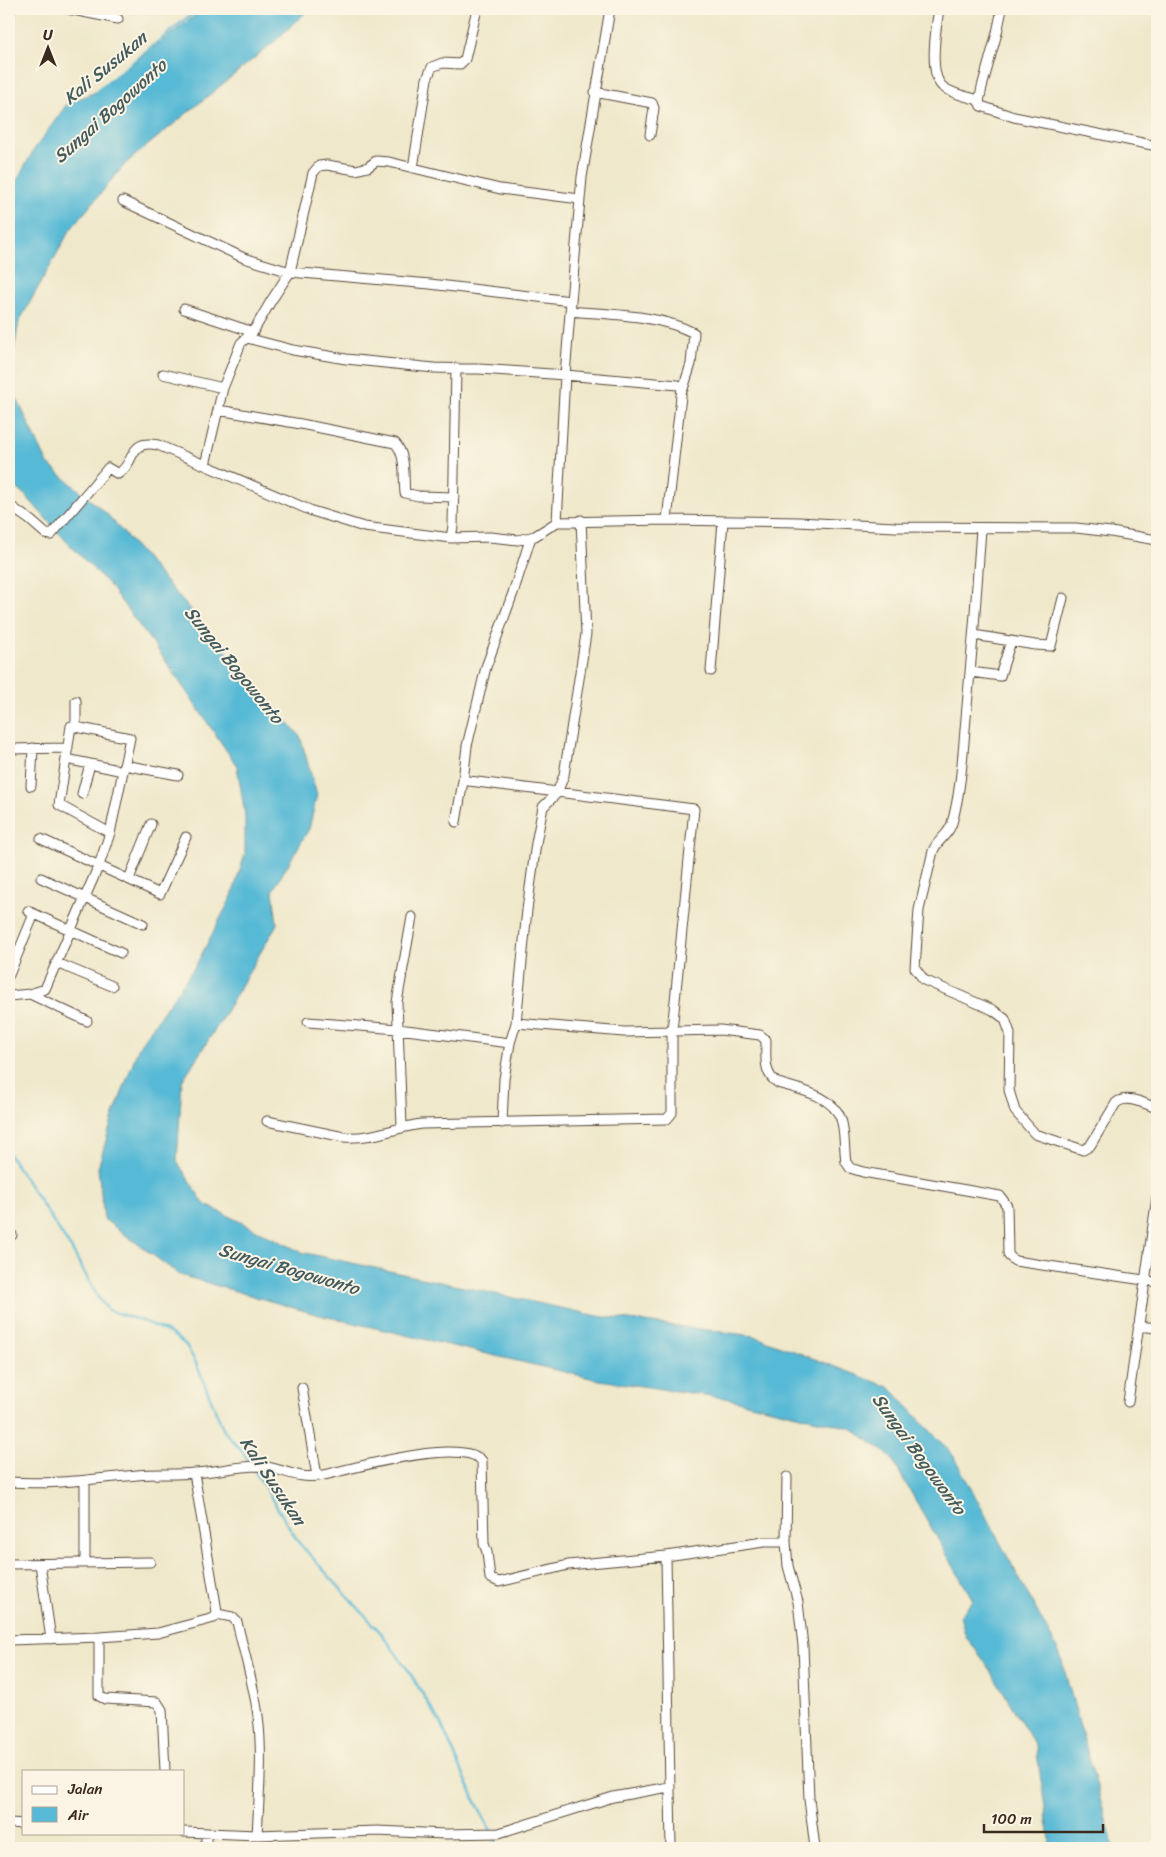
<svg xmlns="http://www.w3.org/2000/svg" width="1166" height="1857" viewBox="0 0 1166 1857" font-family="Sriracha,sans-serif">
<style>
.water{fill:#56b9d5;stroke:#48727a}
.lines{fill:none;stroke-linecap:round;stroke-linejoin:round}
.stream{stroke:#56b9d5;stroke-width:2.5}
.river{stroke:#56b9d5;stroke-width:14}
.minor-casing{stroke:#564638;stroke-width:11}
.minor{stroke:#fff;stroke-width:9}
.labels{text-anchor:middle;stroke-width:4;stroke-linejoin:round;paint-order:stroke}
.water-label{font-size:18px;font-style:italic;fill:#445c5e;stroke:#fcf5e5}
</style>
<rect width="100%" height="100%" fill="#fcf5e5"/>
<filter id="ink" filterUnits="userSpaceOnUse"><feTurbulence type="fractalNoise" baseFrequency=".02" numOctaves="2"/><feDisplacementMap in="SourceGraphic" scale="10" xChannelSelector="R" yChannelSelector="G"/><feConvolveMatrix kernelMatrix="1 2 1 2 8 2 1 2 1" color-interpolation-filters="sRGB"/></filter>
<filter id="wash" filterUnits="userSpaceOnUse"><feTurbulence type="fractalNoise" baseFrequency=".0096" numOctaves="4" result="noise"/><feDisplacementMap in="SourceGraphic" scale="20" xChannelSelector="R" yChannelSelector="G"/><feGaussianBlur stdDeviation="1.12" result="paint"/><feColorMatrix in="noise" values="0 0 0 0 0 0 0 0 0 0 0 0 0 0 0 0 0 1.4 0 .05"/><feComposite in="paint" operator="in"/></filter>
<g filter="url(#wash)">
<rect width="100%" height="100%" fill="#efe8cb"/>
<path class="water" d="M203,9H309L274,42L126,163L70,230L19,322L9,378V195L33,151L67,104L98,91Z
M9,382L48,464L107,514L300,736L317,795L309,829L273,890L277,924L220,1022L182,1081L177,1161L204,1204L301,1252L598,1316L754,1336L889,1387L953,1455L1060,1654L1114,1848H1047L1050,1840L1036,1747L988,1666L966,1637L960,1616L973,1600L890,1456L851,1428L725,1398L599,1380L315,1314L180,1275L104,1219L98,1168L112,1120L139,1046L196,965L232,896L245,854V815L237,766L162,656L109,585L66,541L26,496L9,481Z"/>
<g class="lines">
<path class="stream" d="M97,91L198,9
M9,1154L72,1250L99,1299L108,1310L145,1322L170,1333L186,1345L196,1363L224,1431L245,1455L250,1463
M253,1468L299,1543L382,1634L408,1670L441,1724L473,1796L491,1831
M493,1836L499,1848"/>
<path class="river" d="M9,17L11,9"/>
</g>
</g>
<g filter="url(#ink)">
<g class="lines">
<g class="minor-casing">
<path id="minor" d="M68,9L118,19
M939,9C936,27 928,75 943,87C952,94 968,97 979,100
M1002,9L997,33L982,87L979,102L981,106L1014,117L1157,146
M595,92L652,103L654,108L650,135
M413,168L427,79L432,67L442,63L460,64L465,59L477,9
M123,201L244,258L290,272L430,284L571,301L565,375L678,385L682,387L667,520L798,522L895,527L1076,528L1111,532L1157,540
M571,301L582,177L610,9
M184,309L253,332
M570,311C612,315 657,314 694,333L691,364L683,389
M247,338L293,350L346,359L434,368L479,369L565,375L557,522L667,520
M163,374L223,388L241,343L253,332L271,301L290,272L313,173L319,166L327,165L356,170L368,167L376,161L389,162L500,189L580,199
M218,410L301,424L395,443C407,456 403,477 405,493L418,496L454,497
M205,465L223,388
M9,505L30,520L46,534L51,535L108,468L118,474C137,462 127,439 158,445L312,511L364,527L451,538L490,537L518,540L535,536L557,522
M981,529C977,592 972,655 966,718C963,751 961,792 952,823C949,835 937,840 933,851L919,910L915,968L924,980L993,1010L1005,1019L1010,1033L1009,1090L1015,1111L1035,1134L1083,1150L1090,1146L1116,1103C1127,1094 1145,1104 1157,1108
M451,538L453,526L456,368
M974,635L1035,645L1051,646L1063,598
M711,671L723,521
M971,672L1000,676L1011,641
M76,727V701
M9,749L68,748
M66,759L123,771
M124,765L178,775
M463,781L467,746L486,667L513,593L531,537
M31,786L33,748
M82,794L90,764
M456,822L463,781H469L694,809L672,1031L624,1032L516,1023
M41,839L160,894L186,837
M41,878L143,924
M129,879L151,824
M28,911L121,953
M57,963L112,986
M9,975L34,914
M30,994L87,1021
M9,996L30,994L45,989L99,865L110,833L130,738L71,726L59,805L110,833
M308,1022L398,1029L510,1043
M267,1121L344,1137C373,1139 393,1128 421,1124L667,1119L672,1113V1031L720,1030L760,1035L766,1040C766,1055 763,1075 778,1083C800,1090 832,1095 841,1119C845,1132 844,1149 846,1162L850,1168L863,1172L1000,1196L1007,1206L1008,1253L1009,1256L1015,1261L1157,1282
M502,1123L504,1079L510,1043L516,1023L527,910L536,843L543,807L557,793L564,775L586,634L581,520
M402,1126L397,1002L412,917
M9,1236L12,1235
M1138,1326L1157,1328
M302,1388L317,1476
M1128,1402L1157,1197
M85,1481V1563
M9,1482C52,1485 94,1479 137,1475C156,1473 175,1475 194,1473C215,1472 237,1466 258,1466C283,1467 294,1481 324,1475C353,1468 463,1437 482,1461L484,1544L487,1552L490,1578L499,1582L568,1565L666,1556L764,1542H786L788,1566L798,1602L803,1646L809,1799L815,1848
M786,1542L787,1477
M666,1556L671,1848
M9,1564L150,1562
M40,1564L51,1639
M217,1614L232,1617L237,1622C244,1653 254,1685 258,1716C263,1755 259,1796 257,1835
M99,1637V1696L105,1699L157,1702L162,1710L165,1771
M9,1640L99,1637L158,1633L214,1618L217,1614L216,1605L194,1473
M9,1823L24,1824
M184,1832L257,1835L377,1831L446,1834L499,1833L613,1797L669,1787
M206,1848V1833"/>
</g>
<use href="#minor" class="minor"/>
</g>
</g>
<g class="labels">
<g class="water-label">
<text transform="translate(105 68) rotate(-40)" y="6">Kali Susukan</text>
<text transform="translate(110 111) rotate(-42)" y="6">Sungai Bogowonto</text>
<text transform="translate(234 665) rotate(51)" y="6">Sungai Bogowonto</text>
<text transform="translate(289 1269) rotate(16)" y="6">Sungai Bogowonto</text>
<text transform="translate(919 1454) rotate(54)" y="6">Sungai Bogowonto</text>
<text transform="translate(273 1481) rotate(56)" y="6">Kali Susukan</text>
</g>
</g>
<rect width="1166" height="1857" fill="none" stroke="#fcf5e5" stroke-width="30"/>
<rect x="22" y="1770" width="162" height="65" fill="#fcf5e5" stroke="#afa495"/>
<rect x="32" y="1786" width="25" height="8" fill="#ffffff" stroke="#afa495"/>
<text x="68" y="1794" font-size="15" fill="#3b2a1e">Jalan</text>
<rect x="32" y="1807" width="25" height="15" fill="#56b9d5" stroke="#afa495"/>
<text x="68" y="1820" font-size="15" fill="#3b2a1e">Air</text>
<g transform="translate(48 48)" stroke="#fcf5e5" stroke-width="4" paint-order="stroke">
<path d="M0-4L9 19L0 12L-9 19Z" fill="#3b2a1e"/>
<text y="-8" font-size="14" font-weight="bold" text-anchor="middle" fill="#3b2a1e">U</text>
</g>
<path d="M984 1824v8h119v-8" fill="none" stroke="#3b2a1e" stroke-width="2.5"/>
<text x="991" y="1824" font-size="15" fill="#3b2a1e" stroke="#fcf5e5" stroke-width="4" paint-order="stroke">100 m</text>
</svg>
